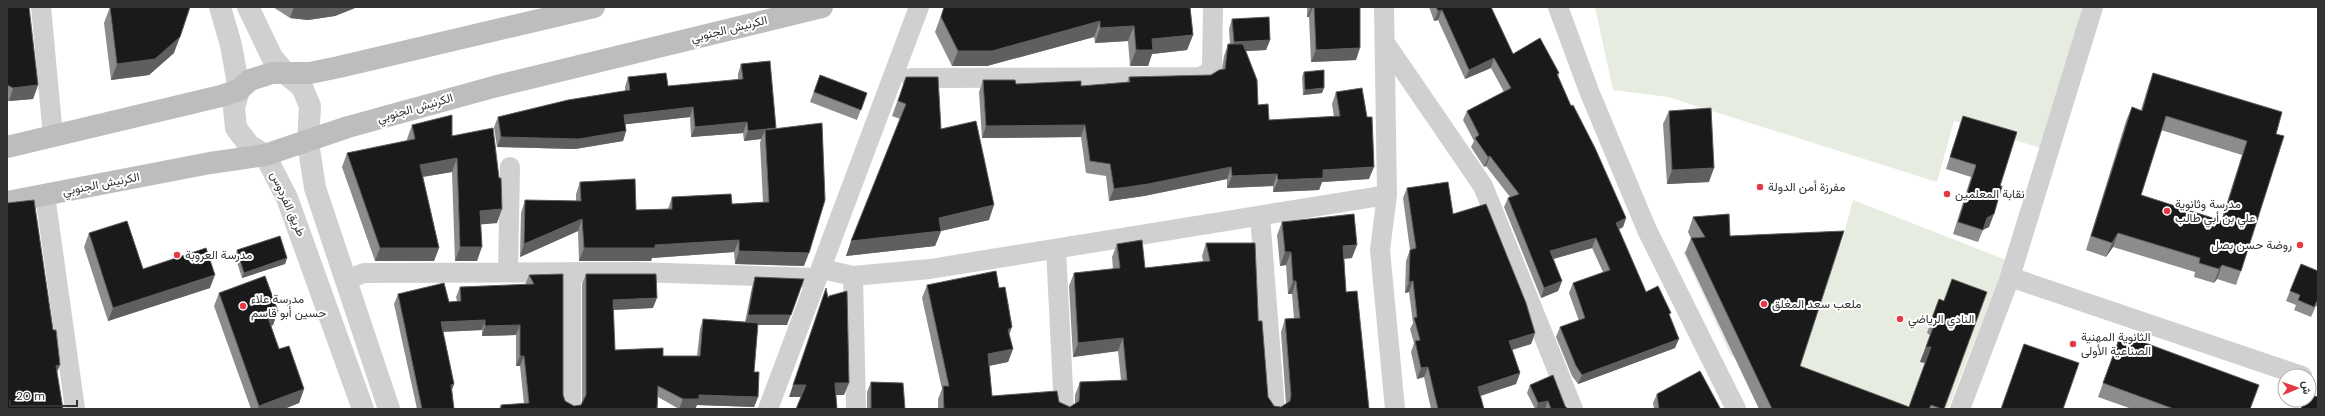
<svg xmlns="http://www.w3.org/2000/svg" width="2325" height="416" viewBox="0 0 2325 416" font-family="'DM Sans',Vazirmatn,sans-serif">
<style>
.green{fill:#e6ecdf}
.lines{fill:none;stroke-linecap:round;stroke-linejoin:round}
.minor{stroke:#d0d0d0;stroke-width:20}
.tertiary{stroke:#d0d0d0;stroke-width:22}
.secondary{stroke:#bdbdbd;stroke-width:22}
.wall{fill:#8c8c8c;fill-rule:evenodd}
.shaded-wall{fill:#5f5f5f}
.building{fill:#1a1a1a;stroke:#5f5f5f;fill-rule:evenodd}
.poi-dot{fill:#e63946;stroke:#fff;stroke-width:1.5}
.labels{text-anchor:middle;stroke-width:4;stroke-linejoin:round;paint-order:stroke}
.street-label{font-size:12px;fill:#333;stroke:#fff}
.poi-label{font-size:12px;fill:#333;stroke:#fff;text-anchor:start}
</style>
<rect width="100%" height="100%" fill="#fff"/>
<path class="green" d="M1595,7H2082L2044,149L1954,121L1937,182L1668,97L1613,90Z
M1853,200L2006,260L1948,409H1875L1797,378L1731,356L1683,252L1841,245Z"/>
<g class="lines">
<path class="minor" d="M41,7L53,136
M1384,7L1387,195L1380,250L1395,409
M1558,7L1589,91L1647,230L1736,409
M1385,43L1483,186L1573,409
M911,78L1201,77L1212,70L1213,7
M45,195L75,409
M1260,216L1275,409
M1056,249L1064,409
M822,269L853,276L930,269L1387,195
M508,272L510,167
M853,276L856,409
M2010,277L2093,7
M346,280L364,273L637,272L817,278
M571,405V272
M768,409L919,7
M1960,409L2010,277L2302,376"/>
<path class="tertiary" d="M220,7L231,45L239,90L234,108L236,128L249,145L265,155L287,198L363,409
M248,7L272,57L286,74L302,87L310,106L308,142L315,188L389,409"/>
<path class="secondary" d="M7,147L221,96L239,90L250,80L272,73H310L339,67L594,7
M7,202L210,163L265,155L348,127L497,86L822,7"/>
</g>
<path class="wall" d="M7,7L38,85L33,99L9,101H7Z
M110,7L174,53L149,75L111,80L104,23Z
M273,7H355V8L335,16L308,20L290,18Z
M944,7H1190L1193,35L1187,50L1152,54L1148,66H1130L1128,41L1095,43L1094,37L987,66H952L935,32Z
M1307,7H1360L1356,60L1311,62L1309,17H1307Z
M1429,7H1491L1513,54L1559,73L1558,77L1571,106L1626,218L1623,227L1619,229L1646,292L1670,316L1675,348L1578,384L1572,376L1556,337L1560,327L1579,321L1569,293L1573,283L1603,272L1592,248L1553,259L1562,281L1558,291L1541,298L1504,207L1508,198L1510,197L1486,166L1484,167L1471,147L1474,141L1463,120L1467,111L1504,92L1491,68L1465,79L1438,20L1434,21Z
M1232,19L1270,40L1266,50L1246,51L1258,105L1269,120L1334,117L1332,104L1336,92L1369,179L1322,182L1319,190L1273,192V186L1227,188V179L1144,196L1109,201L1106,176L1086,173L1081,137L982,138L979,92L983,80L1016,84L1081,86L1127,82L1129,77L1211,75L1222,69L1224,56L1228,44H1230L1229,29Z
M741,64L776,129L804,266L735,264L734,252L652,258L651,261H579L578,231L520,257L521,213L525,200L576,201V194L580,182L636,210L668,209L672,197L732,204L763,202L760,143L761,139L744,141L743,133L691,137L690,117L625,124L626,131L623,141L575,149L497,147L494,127L498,117L625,91V87L628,77L668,86L738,80V74Z
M1304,72L1322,93L1303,95L1302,77Z
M2153,73L2276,134L2241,271L2236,285L2217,279L2214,283L2194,277L2195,272L2113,247L2106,257L2086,250L2126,121L2132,107L2141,110L2148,87ZM2161,130L2242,155L2221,221L2141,195Z
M820,75L867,93L857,120L810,102Z
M906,77L941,129L989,220L941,231L935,246L846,256L900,119L892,116Z
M1669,111L1709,182L1667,184L1663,124Z
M1963,116L2000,186L1989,227L1983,230L1978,242L1953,234L1971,177L1946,169Z
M412,125L452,136L497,223L480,224L477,261H455L452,172L423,177L439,248L434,261H375L342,167L347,153L407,141V139Z
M1407,188L1453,214L1535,333L1531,344L1512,350L1520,373L1516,384L1480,396L1484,409H1431L1424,377L1417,379L1411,352L1414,343L1410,329L1413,323L1409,292L1405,293L1406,261L1410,250L1403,198Z
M1693,217L1730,236L1800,366L1909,407L1926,363L1920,362L1930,335L1927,333L1939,299L1944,409H1759L1685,253L1691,238L1688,232Z
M1282,222L1352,258L1344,259L1346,292L1369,409H938V399L942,389L922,298L927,285L1009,334L1013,349L1008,362L989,366L992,396L1059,402L1070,407L1075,404V395L1080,382L1121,380L1118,351L1073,357L1069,286L1074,273L1113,269L1112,257L1117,244L1145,268L1203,261L1202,256L1206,243L1258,313L1268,397L1274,406L1281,407L1286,404L1281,332L1285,319L1294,318L1292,294H1288L1286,265L1280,266L1277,235Z
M89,233L143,269L210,288L108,321L84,247Z
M237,250L287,258L285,264L242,278L235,256Z
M2318,271V307L2316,306L2311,317L2294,310L2296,305L2286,301L2290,291Z
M563,274V395L565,401L574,406L581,405L582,401V284L586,274L653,308L613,310L615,350L663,356H697L700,329L703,319L745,322L752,287L755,277L787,325H758L754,372L758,397L754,407L697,405L695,409H679L658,397L657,409H499L501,405L524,404L520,366H516V335L482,336V330L443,332L454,384L452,390L454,409H417L394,304L398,294L449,302L457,301L456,297L460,287L525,285L529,275Z
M219,293L278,311L273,325L271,326L279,349L304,389L299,403L284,409H251L214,306Z
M2121,334L2250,409H2132L2098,397Z
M871,382L905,409H867V392Z
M1530,385L1565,406L1568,409H1535L1527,393Z
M1657,394L1720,409H1654L1653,403Z"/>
<path class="shaded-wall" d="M294,7H355V8L335,16L308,20L290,18Z
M1311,7H1313L1309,17H1307Z
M1442,10L1438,20L1434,21L1438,11Z
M1100,21L1094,37L987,66H952L958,51Z
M1134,26L1128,41L1095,43L1100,28Z
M1193,35L1187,50L1152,54L1148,66H1130L1136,50L1152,39Z
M180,37L174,53L149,75L111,80L117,64Z
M1270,40L1266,50L1230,52L1234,42Z
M1360,48L1356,60L1311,62L1316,50Z
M1494,58L1491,68L1465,79L1469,70Z
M38,85L33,99L9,101L13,88Z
M1324,88L1322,93L1303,95L1305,90Z
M693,107L690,117L620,125L624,115Z
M747,122L743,133L691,137L695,127Z
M1085,125L1081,137L982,138L986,126Z
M776,128L773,138L765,130L761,139L744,141L748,131Z
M626,131L623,141L575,149L497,147L501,137Z
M1490,156L1486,166L1484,167L1488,157Z
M457,158L452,172L415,178L420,165Z
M1231,167L1227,179L1144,196L1109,201L1114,189Z
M1374,167L1369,179L1322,182L1319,190L1273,192L1278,180L1323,170Z
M1714,168L1709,182L1667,184L1672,170Z
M1277,174L1273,186L1227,188L1232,176Z
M994,205L989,220L941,231L935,246L846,256L851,241L939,218Z
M502,209L497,223L475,225L480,211Z
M1994,214L1989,227L1982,230L1987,218Z
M1626,218L1623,227L1612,233L1616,223Z
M582,219L578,231L520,257L524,244Z
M2118,233L2113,247L2106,257L2112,243Z
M1596,238L1592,248L1546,261L1550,251Z
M739,240L734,252L652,258L651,261H579L584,248L655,245Z
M1357,245L1352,258L1339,259L1343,246Z
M460,247H482L477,261H455Z
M380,248H439L434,261H375Z
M739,251L809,253L804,266L735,264Z
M1285,252H1291L1286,265L1280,266Z
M287,258L285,264L242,278L244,273Z
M2222,265L2217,279L2214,283L2219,269Z
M215,275L210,288L108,321L113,308Z
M804,279L787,325H745L748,315Z
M1293,281H1296L1292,294H1288Z
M1413,281L1409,292L1405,293L1409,282Z
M1562,281L1558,291L1541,298L1544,288Z
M657,298L653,308L610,310L613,300Z
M278,311L273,325L262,329L267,315Z
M485,320L482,330L437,332L441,322Z
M520,325L516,335L482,336L485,326Z
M1012,327L1007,340L1008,330Z
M1535,333L1531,344L1505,352L1509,341Z
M1123,338L1118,351L1073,357L1078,343Z
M1679,339L1675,348L1578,384L1582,375Z
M1926,347H1931L1926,363L1920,362Z
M1013,349L1008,362L983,367L988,354Z
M520,356H524L520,366H516Z
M60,365L55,377L56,366Z
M1428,367L1424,377L1417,379L1421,368Z
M1520,373L1516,384L1474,398L1478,387Z
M835,383H849L844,395H831Z
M454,384L450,394L451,385Z
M793,385H806L801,397H789Z
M304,389L299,403L284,409H258L259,406Z
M699,395L758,397L754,407L697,405L695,409H679L683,399Z
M1548,401L1545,409H1536L1538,403Z"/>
<path class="building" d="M7,7H29L38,85L13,88L7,85Z
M110,7H190L180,37L155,59L117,64Z
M944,7H1190L1193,35L1152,39L1153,50H1136L1134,26L1100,28V21L992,51H958L941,17Z
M1314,7H1360V48L1316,50Z
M1436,7H1491L1513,54L1540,38L1559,73L1557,74L1571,106L1573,105L1595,148L1626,218L1616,223L1646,292L1658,286L1671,313L1669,314L1679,339L1582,375L1576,366L1560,327L1585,318L1573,283L1610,270L1596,238L1550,251L1562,281L1544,288L1508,198L1519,194L1490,156L1488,157L1475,138L1479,135L1467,111L1511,88L1494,58L1469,70L1442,10L1438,11Z
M1269,17L1270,40L1234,42L1232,19Z
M1228,44H1243L1257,80L1258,105L1268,104L1269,120L1340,116L1336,92L1362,88L1367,117H1372L1374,167L1323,170V178L1278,180L1277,174L1232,176L1231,167L1148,184L1114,189L1110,164L1090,161L1085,125L986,126L983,80H1015L1016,84L1081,81V86L1130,82L1129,77L1211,75L1219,70L1225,69Z
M770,61L776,128L748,131L747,122L695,127L693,107L624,115L626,131L579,139L501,137L498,117L568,100L630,90L628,77L666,73L668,86L743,79L741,64Z
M1324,70V88L1305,90L1304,72Z
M2153,73L2282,112L2276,134L2284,136L2241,271L2222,265L2219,269L2199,263L2200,258L2118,233L2112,243L2091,236L2132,107L2142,111ZM2166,116L2247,141L2222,221L2141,195Z
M820,75L867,93L861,110L814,92Z
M906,77H938L941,129L976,121L994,205L939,218L941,231L851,241L906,104L898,101Z
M1711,108L1714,168L1672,170L1669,111Z
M452,115V136L493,128L499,178H501L502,209L480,211L482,247H460L457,158L420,165L439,248H380L347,153L415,139L412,125Z
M1963,116L2017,132L2000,186H2002L1994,214L1987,218L1983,230L1958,222L1976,165L1950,157Z
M822,123L825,200L809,253L739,251V240L655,245V248H584L582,219L524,244L525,200L581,201L580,182L635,179L636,210L672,209V197L731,194L732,204L769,202L765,130Z
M1448,182L1453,214L1486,204L1526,303L1535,333L1509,341L1520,373L1478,387L1484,409H1438L1428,367L1421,368L1415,341L1420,340L1414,318L1417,317L1413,281L1409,282L1410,250L1416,248L1407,188Z
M34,200L53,330H56L60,365L56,366L63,409H7V203Z
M1354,214L1357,245L1343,246L1346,292L1357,291L1369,409H944L943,386H949L927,285L996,271L999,288L1005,287L1012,327L1008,330L1013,349L988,354L992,396L1057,391L1059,402L1070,407L1079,401L1080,382L1127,380L1123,338L1078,343L1074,273L1120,268L1117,244L1142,240L1145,268L1210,261L1206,243H1255L1258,313V321H1262L1268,397L1274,406L1281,407L1290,401L1291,395L1285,319L1300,318L1296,281H1293L1291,252H1285L1282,222Z
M1729,214L1730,236L1844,231L1800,366L1909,407L1931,347H1926L1936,319L1932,318L1939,299L1944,301L1952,279L1987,292L1944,409H1942L1931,405L1929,409H1772L1691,238L1705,237L1693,217Z
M127,221L143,269L206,248L215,275L113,308L89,233Z
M280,236L287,258L244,273L237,250Z
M2301,264L2318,271V299L2314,307L2298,300L2300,295L2290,291Z
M563,274V395L565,401L574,406L581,405L586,395V274H656L657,298L613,300L615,350L663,348V356H700L703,319L758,323L754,372H759L758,397L699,395V399H683L658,386L657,409H501V405L529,403L524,356H520V325L485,326V320L441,322L454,384L451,385L454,409H422L398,294L444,283L449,302L461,301L460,287L534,284L529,275Z
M265,276L278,311L267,315L279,349L289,346L304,389L259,406L219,293Z
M755,277L804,279L791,315H748Z
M826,288L828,298L829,296L847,291L849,383H835L837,409H796L806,385H793Z
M2121,334L2259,385L2250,409H2174L2103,383Z
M2024,344L2079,363L2063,409H2001Z
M1700,371L1720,408L1719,409H1659L1657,394Z
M1553,375L1565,406L1568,409H1551L1548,401L1538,403L1530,385Z
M871,382L903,383L905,409H871Z
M2309,394L2318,397V409H2301L2304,400H2309Z"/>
<g class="poi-dot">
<circle cx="1760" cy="187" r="4"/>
<circle cx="1947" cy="194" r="4"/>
<circle cx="2167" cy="211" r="4"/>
<circle cx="2300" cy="245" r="4"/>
<circle cx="177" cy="255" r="4"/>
<circle cx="1764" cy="304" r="4"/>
<circle cx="243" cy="306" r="4"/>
<circle cx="1900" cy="319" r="4"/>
<circle cx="2073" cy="344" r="4"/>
</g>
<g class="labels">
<g class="street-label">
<text transform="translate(729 29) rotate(-14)" y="4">الكرنيش الجنوبي</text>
<text transform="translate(415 108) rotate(-16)" y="4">الكرنيش الجنوبي</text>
<text transform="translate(101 184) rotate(-11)" y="4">الكرنيش الجنوبي</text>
<text transform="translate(288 204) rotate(66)" y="4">طريق الفردوس</text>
</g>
<g class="poi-label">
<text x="1768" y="191">مفرزة أمن الدولة</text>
<text x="1955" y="198">نقابة المعلمين</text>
<text x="2175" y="208">مدرسة وثانوية<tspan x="2175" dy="14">علي بن أبي طالب</tspan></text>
<text x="2292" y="249" text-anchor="end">روضة حسن بصل</text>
<text x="185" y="259">مدرسة العروبة</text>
<text x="251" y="303">مدرسة علاء<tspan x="251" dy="14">حسين أبو قاسم</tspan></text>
<text x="1772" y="308">ملعب سعد المغلق</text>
<text x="1908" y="323">النادي الرياضي</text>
<text x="2081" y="341">الثانوية المهنية<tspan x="2081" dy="14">الصناعية الأولى</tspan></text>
</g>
</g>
<rect width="2325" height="416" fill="none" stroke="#333333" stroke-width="16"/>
<g transform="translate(2297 388) rotate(88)"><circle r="19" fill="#ffffff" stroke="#adadad"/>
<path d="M0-3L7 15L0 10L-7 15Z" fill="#e63946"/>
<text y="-6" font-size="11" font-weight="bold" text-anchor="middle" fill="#333333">ش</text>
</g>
<path d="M10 400v6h67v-6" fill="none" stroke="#333333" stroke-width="2"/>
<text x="16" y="400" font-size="12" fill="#333333" stroke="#ffffff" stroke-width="3" paint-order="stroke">20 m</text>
</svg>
